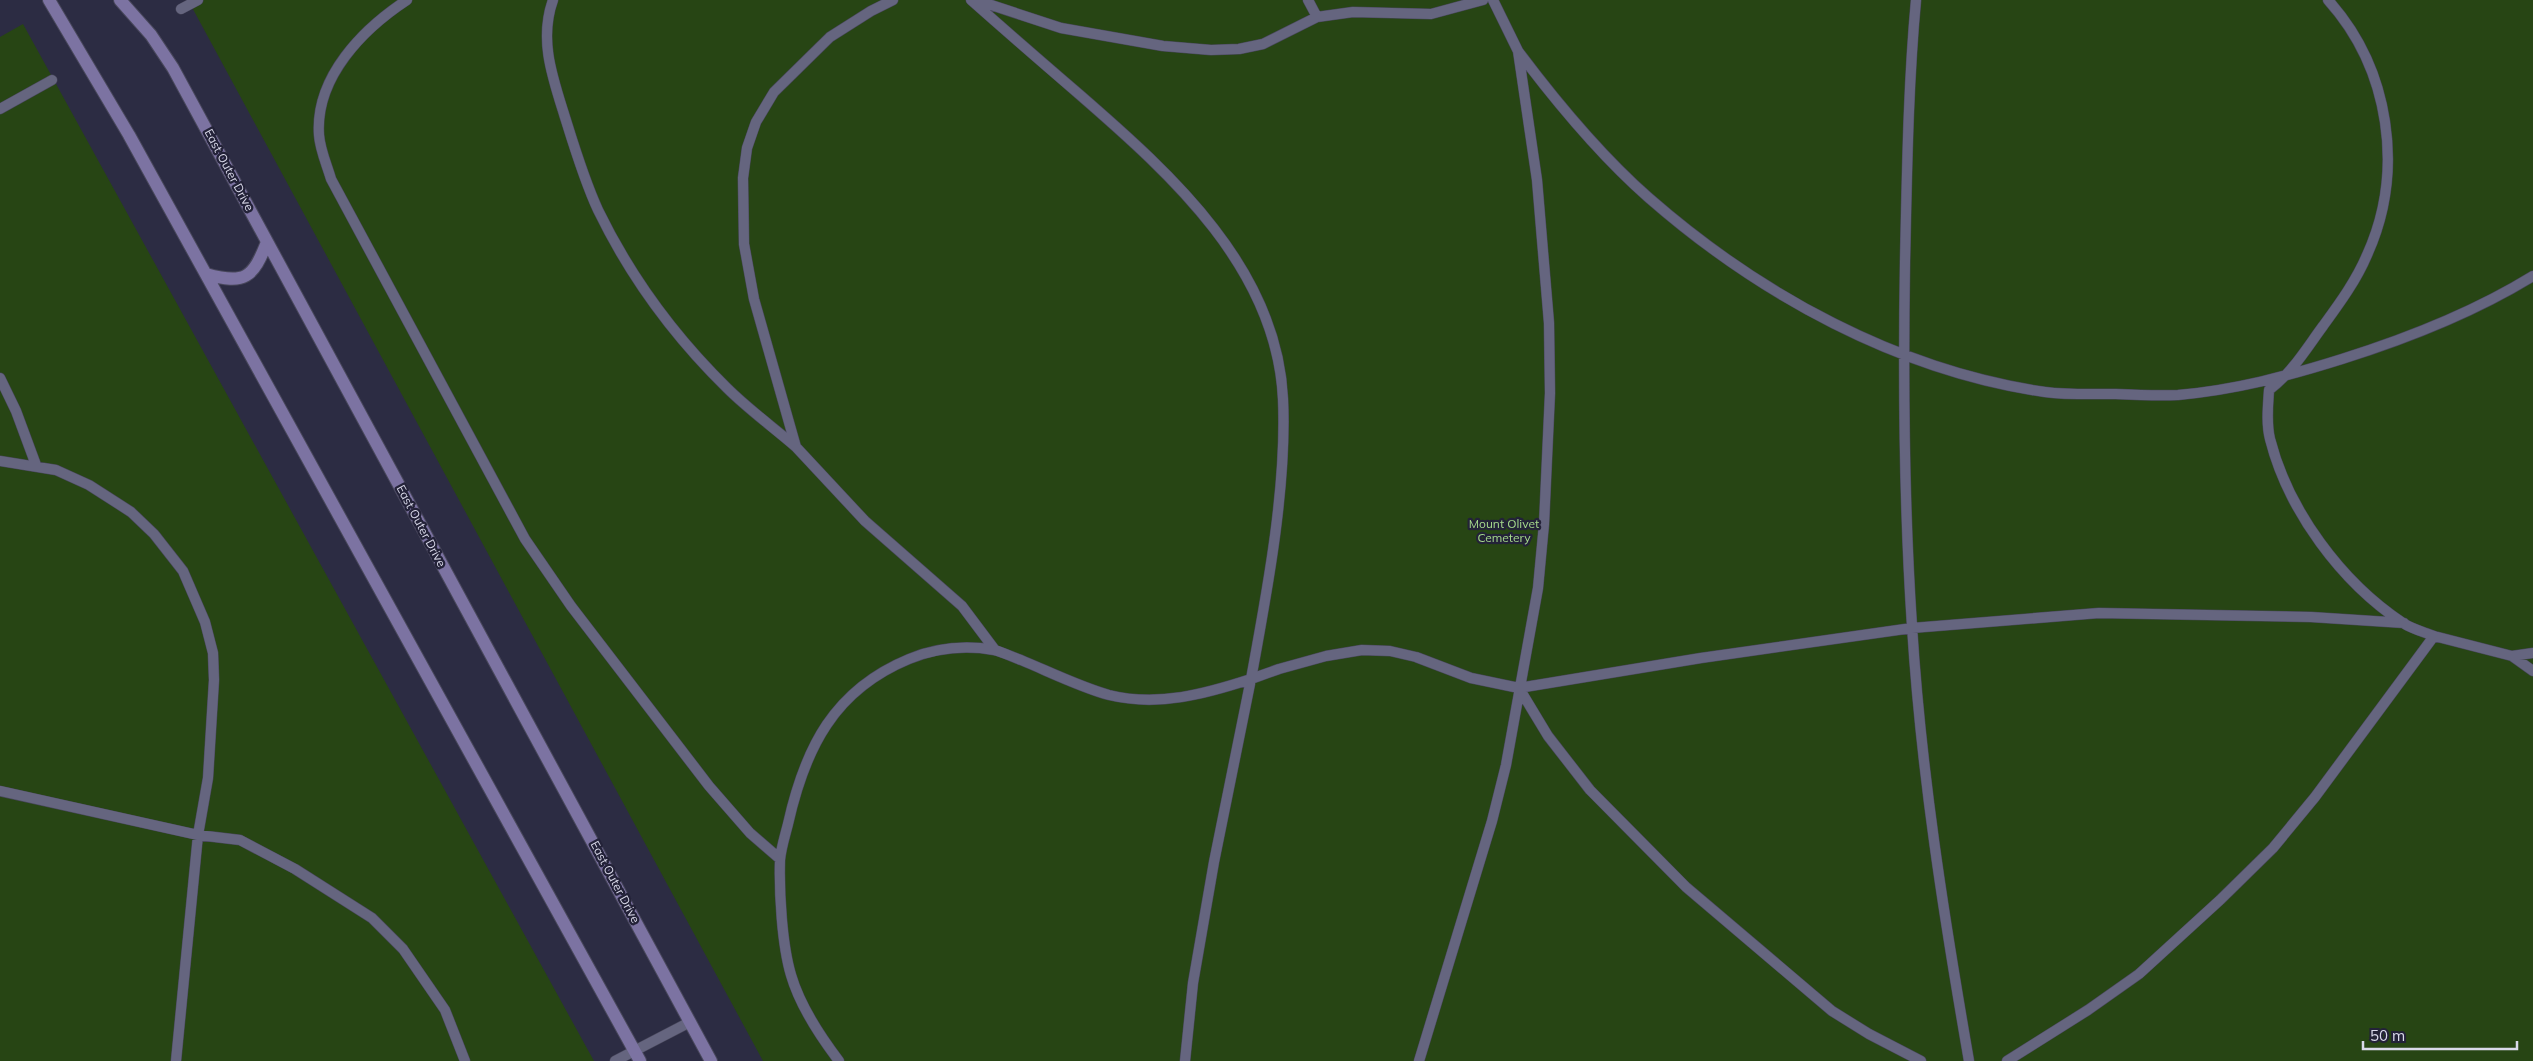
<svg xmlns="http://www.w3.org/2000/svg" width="2533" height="1061" viewBox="0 0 2533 1061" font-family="Mulish,sans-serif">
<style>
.green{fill:#274514}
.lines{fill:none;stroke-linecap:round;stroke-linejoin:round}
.lane-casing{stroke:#48475b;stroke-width:11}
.secondary-casing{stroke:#48475b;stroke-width:14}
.lane{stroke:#65657f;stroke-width:10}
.secondary{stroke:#7c73a2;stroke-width:12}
.labels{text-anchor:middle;stroke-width:4.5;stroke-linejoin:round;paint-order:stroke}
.street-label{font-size:12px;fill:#dadaea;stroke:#232238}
.park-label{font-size:12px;fill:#a6da8c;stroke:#232238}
</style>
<rect width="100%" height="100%" fill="#2c2c43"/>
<path class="green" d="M188,0H2533V1061H763Z
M23,24L594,1061H0V37Z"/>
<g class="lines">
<g class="lane-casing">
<path id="lane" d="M407,0C363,29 315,77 319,135C320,150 327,165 331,179L525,539L571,606L709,786L750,833L780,859
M553,0C539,39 552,76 564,114C574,146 584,180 598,210C630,276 675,337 727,388C748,409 773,427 796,447
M893,0L871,11L830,37L774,92L756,122L747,148L743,178L744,244L754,299L796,447L865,521L962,606L995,650
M976,0L1061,28L1163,46L1211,50L1239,49L1263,44L1317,17L1353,12L1431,14L1483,0
M1308,0L1317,17
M1916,0C1908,87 1907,174 1905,262C1903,383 1904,505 1912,626C1921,772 1944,917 1969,1061
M2328,0C2390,69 2405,171 2367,255C2356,281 2339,304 2323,326C2306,349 2292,373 2269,390C2268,406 2266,423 2270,439C2288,510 2341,582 2403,623C2412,629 2424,632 2434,636
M181,9L198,0
M1518,51C1557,103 1600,155 1649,198C1760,295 1899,371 2045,392C2068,395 2092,394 2114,394C2136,395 2157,396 2178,395C2235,390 2288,376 2342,359C2409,338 2473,313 2533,276
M0,109L52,80
M0,378L16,411L36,465
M0,461L56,470L89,485L131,512L154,534L183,571L205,622L213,653L214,680L208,778L198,835L176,1061
M2512,656L2533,671
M1519,688L1548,736L1590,790L1686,887L1832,1011L1869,1034L1921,1061
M0,791L198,835L240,840L295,869L372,918L403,949L445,1010L465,1061
M615,1061L690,1022
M839,1061C820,1036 800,1006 791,975C782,945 779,892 780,860C781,848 785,836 788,824C805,748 834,690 909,659C936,648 965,645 994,650C1003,652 1012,657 1021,660C1050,672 1080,687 1109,695C1158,707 1205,694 1251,679C1267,592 1287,487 1283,399C1277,269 1172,175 1080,95C1044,64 1007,32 971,0
M1185,1061L1193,983L1214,862L1251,679L1279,669L1326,656L1362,650L1390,651L1416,657L1471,678L1519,688L1701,658L1912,628L2099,613L2311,617L2404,623
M1419,1061L1492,821L1506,765L1538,588L1544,524L1550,393L1549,323L1537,180L1518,51L1493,0
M2007,1061L2088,1010L2139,974L2220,900L2273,848L2315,797L2434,636L2512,656L2533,653"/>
</g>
<g class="secondary-casing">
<path id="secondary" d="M49,0L129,135L640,1061
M120,0L151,35L173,68L711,1061
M206,274C245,285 253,278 267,242"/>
</g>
<use href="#lane" class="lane"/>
<use href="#secondary" class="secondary"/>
</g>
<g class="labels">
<g class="street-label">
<text transform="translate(229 170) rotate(62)" y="4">East Outer Drive</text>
<text transform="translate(421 526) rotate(62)" y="4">East Outer Drive</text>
<text transform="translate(615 882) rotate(62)" y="4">East Outer Drive</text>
</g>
<g class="park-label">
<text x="1504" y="528">Mount Olivet<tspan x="1504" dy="14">Cemetery</tspan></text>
</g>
</g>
<path d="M2363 1041v8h154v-8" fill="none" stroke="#dadaea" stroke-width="2.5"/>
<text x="2370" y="1041" font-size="15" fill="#dadaea" stroke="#232238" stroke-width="4" paint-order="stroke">50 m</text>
</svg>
